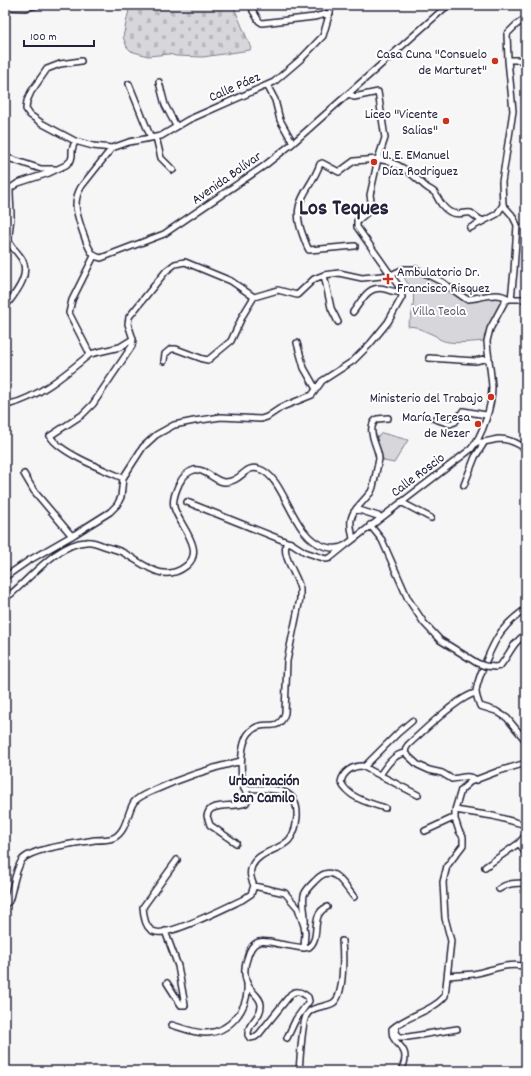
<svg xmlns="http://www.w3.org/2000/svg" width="531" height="1076" viewBox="0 0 531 1076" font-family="Dekko,sans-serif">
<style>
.green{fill:#d7d7db;stroke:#7c7c8b}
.cemetery{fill:url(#cemetery-stones);stroke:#7c7c8b}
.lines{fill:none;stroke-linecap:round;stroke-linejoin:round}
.minor-casing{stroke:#22223b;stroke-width:8}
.minor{stroke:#fff;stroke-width:5}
.minor-bridge-casing{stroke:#22223b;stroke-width:8;stroke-linecap:butt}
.minor-bridge{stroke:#fff;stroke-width:5}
.poi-dot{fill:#c8321e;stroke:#fff;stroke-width:1.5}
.labels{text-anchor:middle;stroke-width:4;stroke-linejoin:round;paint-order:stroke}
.poi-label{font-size:14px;fill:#22223b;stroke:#fff;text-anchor:end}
.street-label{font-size:14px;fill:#22223b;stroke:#fff}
.park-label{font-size:14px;fill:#58586b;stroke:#fff}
.neighbourhood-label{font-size:15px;font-weight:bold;fill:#22223b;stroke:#fff}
.town-label{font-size:22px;font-weight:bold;fill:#22223b;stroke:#fff}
</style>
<defs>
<pattern id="cemetery-stones" width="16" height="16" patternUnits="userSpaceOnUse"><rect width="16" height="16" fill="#d7d7db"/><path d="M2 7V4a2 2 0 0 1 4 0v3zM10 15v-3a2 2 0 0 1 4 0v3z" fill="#b8b8bd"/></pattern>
</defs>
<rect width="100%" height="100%" fill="#f6f6f7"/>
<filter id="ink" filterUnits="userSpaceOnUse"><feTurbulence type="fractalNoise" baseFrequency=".025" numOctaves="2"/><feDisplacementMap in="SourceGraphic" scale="8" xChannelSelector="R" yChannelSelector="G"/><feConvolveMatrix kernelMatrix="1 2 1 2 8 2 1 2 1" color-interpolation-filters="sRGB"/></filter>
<g filter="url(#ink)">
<path class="green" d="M404,269H416L466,299L504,295L505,301L487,341C475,341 444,347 436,336L416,327L408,326C408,321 410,321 411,317C413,312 415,293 412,289C407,280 403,282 404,269Z
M382,433L408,440L394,463L384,461L375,439Z"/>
<path class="cemetery" d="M130,5H233L251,48L250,50L203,57L176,56L169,54L148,56L134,52L131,51L127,47L123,37Z"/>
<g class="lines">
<g class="minor-casing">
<path id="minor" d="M5,7L25,8L37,5
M253,11L259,21L262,23L314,17L330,13
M508,60H526
M81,61L60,64L47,69L31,92L27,101L26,109L30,115L43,124L75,141L93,146L112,148L129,142L161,136L188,120L274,82L302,58L323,36L332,5
M159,82L165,105L176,126
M129,84L151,138
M267,85L275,100L280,120L293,143
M349,93L354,97L378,92L385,138L378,159C399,163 409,171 425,186C428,189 432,190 435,193C439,200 442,208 450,212C458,216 464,212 471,213L479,219L484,221
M156,137L161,158L173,170
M112,148L81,187C78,192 76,198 76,205C76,214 87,248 93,254C95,257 98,257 101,258L164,234L264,166L293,143L448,5
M5,157L41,169H55
M5,192L18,183L49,173L66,165L71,160L72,156V150L75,141
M470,228L497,214L503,205
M94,256L72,300L69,313L90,354L120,347L133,339L128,324L129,317L166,271L175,264L185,262L231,281L254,297L278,290L297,295L314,279L324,275L339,273L362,278L391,275L404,269H416L442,282L466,299C480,299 496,290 509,299
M324,275L331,308L338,322
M511,299L514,271L517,225L512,215L503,205L502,182L513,111L508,60L507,34L516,25L526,18
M5,307C16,293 34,272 19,255C15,249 10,247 9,240C9,233 10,225 11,218C11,209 10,199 10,190
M353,312C363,299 368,285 385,289C391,291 396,293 401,291
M297,343L304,368L316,389
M429,358L475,361L489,358
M164,361L165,354L171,349H176L203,359L208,360L231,341L243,315L254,297
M10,404C38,398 68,372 90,354
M435,419L450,424L452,423L455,422L463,411L486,415
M477,442C485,443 491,440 499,439C508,439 519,444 526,449
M24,474L34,491L72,536
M123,478C104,470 60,453 50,436L82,415L93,404L132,346L133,339
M464,485L475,457L484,443
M187,502L287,542
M401,502L431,518
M381,517L356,509L371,492L373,487L379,459C379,447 364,429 377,419L388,418
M370,525L382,540L408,599L424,623L440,640L477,663
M353,539C351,527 348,519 356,509
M5,577L28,561L75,534L110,512L117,505L121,497L123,478L143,447L156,435L174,425L194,421L221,417L261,419L267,417L282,407L312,395L322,381L353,361L370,344L388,322L402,297L400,288L357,227V221L369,211L372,206L370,195L378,159L354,161L339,172L322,163L320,164C310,192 290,200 302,233C304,238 306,245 309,250L355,246
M5,598L11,594C31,577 59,543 86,542C91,541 99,544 104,546C110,548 118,550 124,553C144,564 163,584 186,566C207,550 178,524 174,507C172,499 176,491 179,484C182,478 187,472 194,470C205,468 214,481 224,482C241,483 245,464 259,469C286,477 291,538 326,547C334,549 338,549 346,545L471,449C483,435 492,405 492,387C491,372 488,356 487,341L490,329L505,301L509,299H526
M526,609C517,615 508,623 501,632C493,643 478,677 476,691C476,696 478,701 480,706L496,711L507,718L526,741
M495,667L500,666C510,654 512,643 526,634
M405,753L406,748L408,745C422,732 459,696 476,693
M364,767L398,733L412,721
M380,775C386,766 394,754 405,753L418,765L429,770L442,773L452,779C463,778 466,774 477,780
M385,808C369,803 348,798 341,782C343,772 352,766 362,766L418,795
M455,810L493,816L526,825
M425,831L451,819H455
M236,843L210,825L207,816C208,812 209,809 213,808C222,804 236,807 246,803C250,797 248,794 244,789
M519,843L526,854
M177,860L143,907C144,917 145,930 156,932C170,936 227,907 242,900L251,894L254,886
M485,867L519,843L526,835
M499,889C507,883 516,883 526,883
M5,905L9,901C13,889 15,870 22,860C32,848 79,843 95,840C100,840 108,840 113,838C127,832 127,812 134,802C139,796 148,793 155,790C183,777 212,768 241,761
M305,924C306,914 302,904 304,895C306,889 312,884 316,880C333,862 343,884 354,897
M165,931L178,966L185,1005H181L167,983
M304,948L309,947C322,937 309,915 327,907
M448,976C456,975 465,975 473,974C490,971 510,961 526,967
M172,1025C182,1028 194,1033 205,1033C229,1033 249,1009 247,985
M396,1026V1032L399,1037H408L457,1029
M287,1038L296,1019L307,1004L309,1001L308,997C303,993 297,989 291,994L259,1034L255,1037L250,1038L248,1035C247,1023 262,1017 261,1005C261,997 251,992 248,985C244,978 244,966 247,959C252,938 262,940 279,944C287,945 295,947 304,948L305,933L304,926L298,908L285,893L254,886C251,879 249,873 252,866C259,851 279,851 289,840C295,833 296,825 297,817C299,784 267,789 244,789C240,774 239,740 252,730C265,719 279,734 285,713L287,661L300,599C300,596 300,592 300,589C298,576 280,555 287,542L291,543L305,552L326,559L330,558L346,545
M299,1071C300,1060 302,1024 306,1016C312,1005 324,1008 333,1003C345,996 343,953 342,941
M401,1071C414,1044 391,1048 392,1029C407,1015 432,1012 445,996L451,941L445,918L443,882L447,866L463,845V837L459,831L455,819V810L461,790L470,782L499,771L526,763"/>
</g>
<use href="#minor" class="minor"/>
<g class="minor-bridge-casing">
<path id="minor-bridge" d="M477,663L485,666L495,667"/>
</g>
<use href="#minor-bridge" class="minor-bridge"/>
</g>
</g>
<g class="poi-dot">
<circle cx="495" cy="61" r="4"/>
<circle cx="446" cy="121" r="4"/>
<circle cx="374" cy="162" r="4"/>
<path d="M386 273h4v4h4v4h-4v4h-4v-4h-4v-4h4z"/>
<circle cx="491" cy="397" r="4"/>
<circle cx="478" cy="424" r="4"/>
</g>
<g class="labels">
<g class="poi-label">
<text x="487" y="58">Casa Cuna "Consuelo<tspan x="487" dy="16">de Marturet"</tspan></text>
<text x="438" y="118">Liceo "Vicente<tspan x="438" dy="16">Salias"</tspan></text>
<text x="382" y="159" text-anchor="start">U. E. EManuel<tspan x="382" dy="16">Díaz Rodriguez</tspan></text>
<text x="397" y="276" text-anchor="start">Ambulatorio Dr.<tspan x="397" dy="16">Francisco Risquez</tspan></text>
<text x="483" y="402">Ministerio del Trabajo</text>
<text x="470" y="421">María Teresa<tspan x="470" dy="16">de Nezer</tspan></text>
</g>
<g class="street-label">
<text transform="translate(234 86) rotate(-24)" y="5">Calle Páez</text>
<text transform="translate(226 177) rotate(-35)" y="5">Avenida Bolívar</text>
<text transform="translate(417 474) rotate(-37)" y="5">Calle Roscio</text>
</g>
<g class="park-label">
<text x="439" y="315">Villa Teola</text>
</g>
<g class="neighbourhood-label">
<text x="264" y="785">Urbanización<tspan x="264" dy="17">San Camilo</tspan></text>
</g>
<g class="town-label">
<text x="344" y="214">Los Teques</text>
</g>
</g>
<rect width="531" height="1076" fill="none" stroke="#fff" stroke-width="20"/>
<rect x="10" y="10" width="511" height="1056" fill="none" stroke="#22223b" stroke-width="1.5" filter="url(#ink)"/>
<path d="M24 40v6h70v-6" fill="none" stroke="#22223b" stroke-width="2"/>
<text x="30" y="40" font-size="12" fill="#22223b" stroke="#ffffff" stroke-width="3" paint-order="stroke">100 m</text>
</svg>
